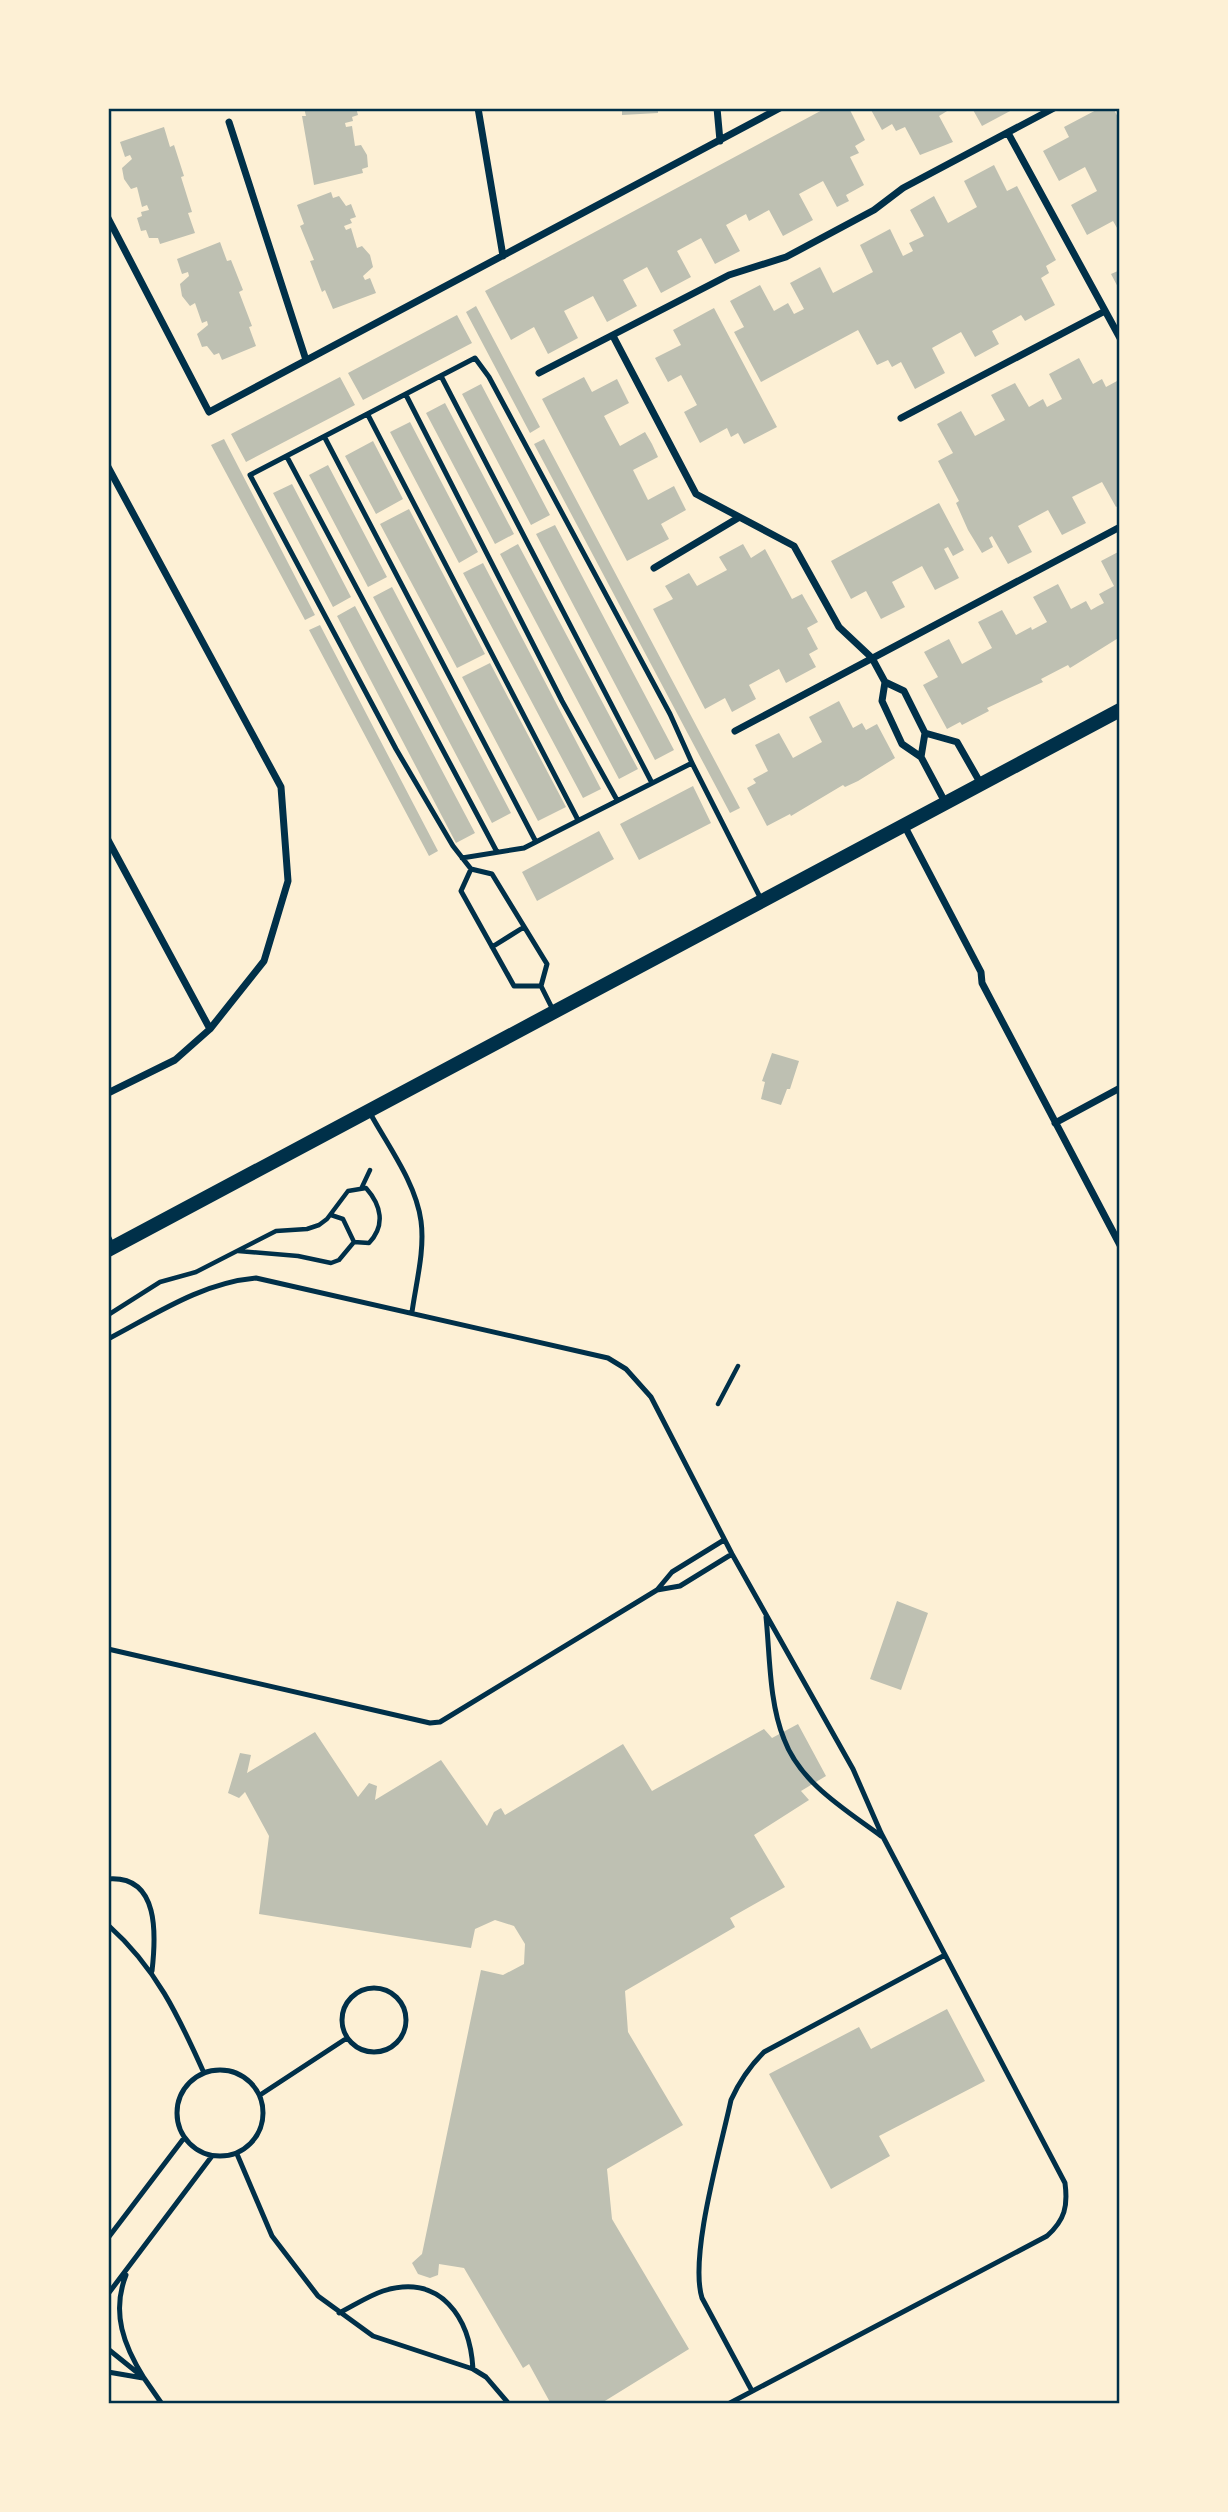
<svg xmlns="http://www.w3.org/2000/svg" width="1228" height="2512" viewBox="0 0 1228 2512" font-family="'Varela Round',sans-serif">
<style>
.building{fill:#bec0b2}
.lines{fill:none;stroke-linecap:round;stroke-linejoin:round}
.path{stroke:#003049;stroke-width:4.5}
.service{stroke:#003049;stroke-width:5}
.minor{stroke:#003049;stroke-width:7}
.secondary{stroke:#003049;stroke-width:14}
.neatline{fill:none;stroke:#003049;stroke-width:2.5}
</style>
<rect width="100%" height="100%" fill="#fdf0d5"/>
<path class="building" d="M304,108H356L358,115L352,117L353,121L345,123L346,127L352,126L355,146L361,145L367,155L368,167L362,169L363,173L314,185L302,116H306Z
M622,108H658V113L622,115Z
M826,108H849L865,140L855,146L859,153L850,157L864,185L846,195L849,201L837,207L823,181L799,194L813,220L783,236L769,210L749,221L746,214L726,225L740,251L715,264L701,238L677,251L691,277L661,293L647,267L623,280L637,306L607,322L593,296L564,311L578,338L548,354L534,327L511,340L485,291Z
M870,108H952L939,116L953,142L920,155L905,127L896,131L892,124L882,130Z
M972,108H1011L1012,110L982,126Z
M1100,108H1113L1120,121V233L1113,221L1087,235L1071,205L1097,191L1085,167L1059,181L1043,151L1069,137L1064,127Z
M164,127L170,147L174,145L184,176L181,177L192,212L188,213L195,233L160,244L158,238H149L146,230L141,231L137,218L142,216L141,212L149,210L147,205L142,207L137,187L131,189L124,179L122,168L132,159L130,155L125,157L120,142Z
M994,165L1007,191L1017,186L1056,260L1046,266L1049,273L1041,278L1055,305L1025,321L1021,315L992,331L999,344L975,357L961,332L932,348L945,373L915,389L901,362L892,367L888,360L877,365L858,330L761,382L734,332L744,327L730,301L760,285L774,311L788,303L794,314L804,309L790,283L820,267L833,293L873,272L860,245L890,229L903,256L913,251L909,243L924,236L910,210L934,196L948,223L977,207L964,181Z
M331,192L333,198L339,196L346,206L351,204L356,217L350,219L352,223L344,226L346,230L351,228L357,248L362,246L370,255L373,267L363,276L365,280L370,278L376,293L333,309L325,290L322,292L310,261L314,260L300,226L304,224L297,205Z
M220,242L227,261L231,260L243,290L239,292L252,326L249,327L256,346L222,360L219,353L214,355L207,346L202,347L197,334L208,325L207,321L202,323L195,303L190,306L182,296L180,284L189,276L188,272L182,274L177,259Z
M1120,270V291L1111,274Z
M476,306L540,427L530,433L466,312Z
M714,308L777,427L744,444L738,433L731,437L727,428L700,443L684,412L697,405L681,375L668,382L655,358L681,345L673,330Z
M457,315L472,343L363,400L348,373Z
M1079,358L1093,384L1102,379L1106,387L1117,381L1120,386V505L1116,507L1102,482L1072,497L1086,523L1062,535L1048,510L1018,526L1032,552L1008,564L992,536L989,538L993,547L982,553L968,530L956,503L959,501L938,461L953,453L937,424L961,411L975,436L1005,420L991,395L1015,383L1029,407L1043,399L1047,407L1062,399L1049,374Z
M340,377L355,405L246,462L231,434Z
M584,377L592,392L617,379L629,403L604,416L620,446L645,432L652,444L658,457L633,470L648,500L674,486L686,510L661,524L669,539L627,561L542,399Z
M481,384L550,515L531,525L462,394Z
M445,403L514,534L495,544L426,413Z
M410,422L478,552L459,563L390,432Z
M224,439L315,615L305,620L211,445Z
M544,439L740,808L730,813L534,444Z
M373,441L403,499L376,514L345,456Z
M328,465L387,577L368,587L309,475Z
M292,484L351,597L333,607L273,493Z
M939,503L964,550L953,556L948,547L944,549L959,578L935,590L922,566L892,582L905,607L881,619L866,591L851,599L831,561Z
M409,509L485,654L457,668L380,524Z
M555,525L674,750L655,760L536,534Z
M518,544L638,769L619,779L500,554Z
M743,544L751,558L765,549L792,599L802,594L818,622L807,628L818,649L809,654L816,667L786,683L779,669L749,685L756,699L732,712L725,698L705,709L653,609L673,599L665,586L689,573L697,586L727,570L719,557Z
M1120,551V637L1083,660L1070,668L1068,665L1041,679L1043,682L987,708L989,711L962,725L960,722L947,729L923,685L938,677L924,652L949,639L962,664L992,648L978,622L1002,610L1016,635L1031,627L1032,630L1047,622L1033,597L1058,584L1071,609L1086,601L1091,610L1098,606L1104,603L1099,594L1114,586L1101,561Z
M483,563L601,789L583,798L463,573Z
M392,587L511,813L492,823L373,597Z
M355,606L475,833L456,843L337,616Z
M320,625L438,851L429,856L309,630Z
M490,663L566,807L538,821L462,677Z
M839,701L853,728L862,723L866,730L877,724L895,758L858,781L845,787L843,785L791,816L790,814L767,826L747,788L756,783L753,779L768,771L755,745L779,733L793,758L822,742L809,717Z
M693,786L711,823L639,860L620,824Z
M599,831L614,859L537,901L522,872Z
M772,1053L799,1061L790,1089H787L781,1105L761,1099L765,1082L762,1081Z
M897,1601L928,1613L901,1690L870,1679Z
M798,1724L826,1776L801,1791L809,1800L754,1835L785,1887L730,1918L735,1927L625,1991L628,2032L683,2125L607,2169L612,2219L689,2349L600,2404H551L529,2364L523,2368L464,2268L439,2264L438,2275L430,2278L418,2274L412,2263L422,2254L481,1970L503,1975L524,1964L525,1944L514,1926L495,1920L475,1929L471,1948L259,1914L269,1836L245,1792L239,1798L228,1793L240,1753L251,1755L247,1773L315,1732L358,1797L369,1783L377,1786L375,1800L441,1760L487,1826L494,1812L501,1808L505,1815L623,1744L652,1791L764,1729L772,1738Z
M947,2009L985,2081L879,2136L890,2156L831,2189L769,2074L859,2027L871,2049Z"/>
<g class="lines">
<path class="path" d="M362,1187L370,1170
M331,1215L343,1219L354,1242
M108,1315L160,1282L196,1272L276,1231L307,1229L319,1225L327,1219L348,1191L366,1188C381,1205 386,1225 369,1243L354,1242L339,1260L331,1263L298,1256L238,1251
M718,1404L738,1366"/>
<path class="service" d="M441,376L652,783
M406,395L562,701L617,800
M368,415L578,820
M325,438L536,842
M287,457L497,852
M692,763L762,901
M462,858L524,848L692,763L670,714L489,377L475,358L250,475L396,749L453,846L471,869
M492,947L524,927
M541,986H514L461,891L471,869L492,874L547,964L541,986L553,1010
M370,1113C388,1146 416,1183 421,1221C425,1250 416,1283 412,1312
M108,1339C156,1314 201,1283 256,1278L608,1358L626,1369L651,1397L732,1554L853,1769L881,1833L1065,2183C1068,2206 1065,2220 1047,2236L728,2404
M657,1590L672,1572L724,1540
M766,1617C770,1656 769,1702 784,1739C800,1783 846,1810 881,1836
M108,1649L430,1723L440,1722L657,1590L680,1586L732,1554
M108,1879C160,1875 156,1936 152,1971
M108,1925C156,1968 178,2015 204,2073
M342 2020a32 32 0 1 1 64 0a32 32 0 1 1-64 0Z
M177 2113a43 43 0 1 1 86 0a43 43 0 1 1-86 0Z
M260,2095L347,2038
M237,2154L272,2236L318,2296L373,2336L473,2369L486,2377L509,2404
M108,2238L184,2138
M126,2275C111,2313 124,2346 144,2378
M108,2294L212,2156
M339,2313C353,2306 368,2296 383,2291C441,2273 470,2318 473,2369
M108,2349L144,2378L162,2404
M108,2372L143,2378
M752,2391L702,2298C689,2256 721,2147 731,2100C740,2080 749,2067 764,2052L945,1955"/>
<path class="minor" d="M478,108L503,256
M717,108L720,141
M229,122L306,360
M1008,133L1120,338
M108,218L209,412L780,108
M613,336L696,494L794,546L839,627L872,658L885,682L904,691L925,733L921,757
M539,373L729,275L786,257L874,210L903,188L1054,108
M901,418L1105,311
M108,467L281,787L288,881L264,961L210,1029L175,1060L108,1093
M654,568L738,518
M885,682L882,701L902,744L921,757L945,802
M735,731L1120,527
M925,733L957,742L981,784
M904,825L981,972L982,983L1120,1245
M108,840L210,1029
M1055,1123L1120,1088
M108,1238L112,1247"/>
<path class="secondary" d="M108,1250L1120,710"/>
</g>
<rect width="1228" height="2512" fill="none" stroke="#fdf0d5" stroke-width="220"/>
<rect x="110" y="110" width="1008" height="2292" class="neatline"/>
</svg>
